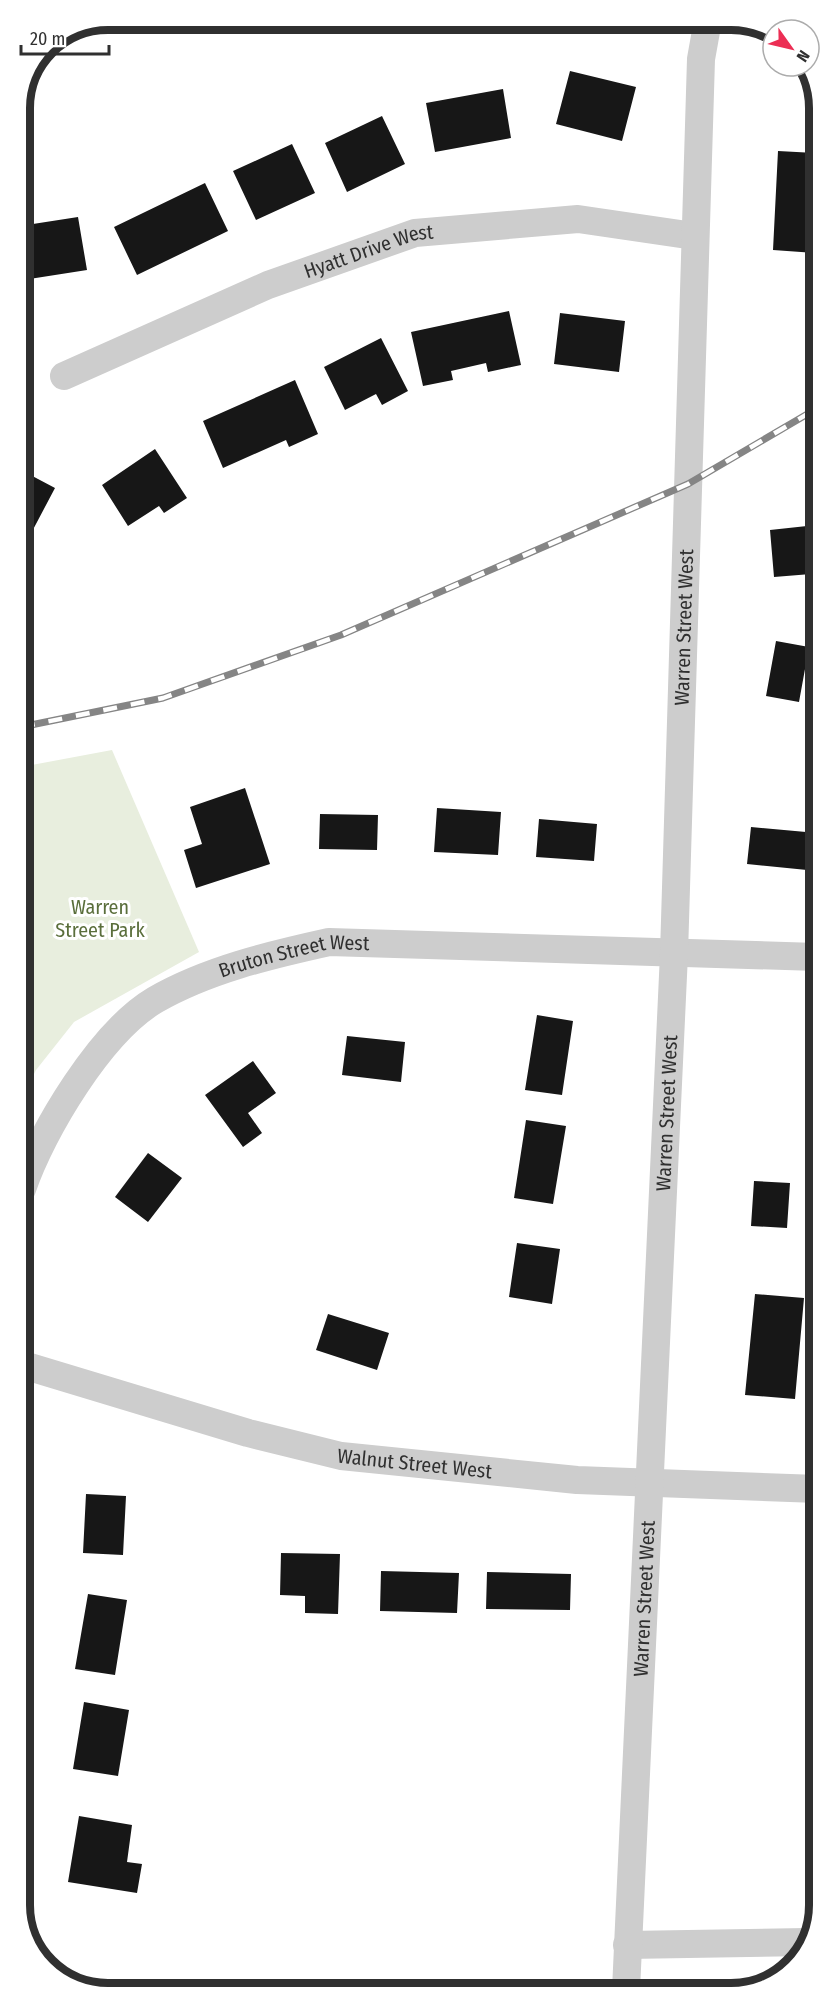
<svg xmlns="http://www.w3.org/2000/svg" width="839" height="2013" viewBox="0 0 839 2013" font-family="'Fira Sans Condensed',sans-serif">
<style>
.green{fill:#e8eede}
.building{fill:#171717}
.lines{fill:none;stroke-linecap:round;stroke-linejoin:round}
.minor{stroke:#cdcdcd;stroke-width:28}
.rail-casing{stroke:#858585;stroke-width:7}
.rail{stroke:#fff;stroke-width:4.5;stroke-dasharray:14;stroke-linecap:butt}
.labels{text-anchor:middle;stroke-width:6;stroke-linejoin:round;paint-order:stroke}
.street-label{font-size:20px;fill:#303030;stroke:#fff}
.park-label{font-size:20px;fill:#5a6e3b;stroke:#fff}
.rim{fill:none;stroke:#303030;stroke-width:8}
</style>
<rect width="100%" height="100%" fill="#fff"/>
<path class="green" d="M112,750L199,952L74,1022L36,1070L22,1098L21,767Z"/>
<path class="building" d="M781,66H805L807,69L781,68Z
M570,71L636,87L622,141L556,124Z
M503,89L511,138L435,152L426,103Z
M382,116L405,164L347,192L325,143Z
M292,144L315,193L256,220L233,171Z
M778,151L815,153V253L773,250Z
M205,183L228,231L137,275L114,227Z
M78,217L87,270L23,280L20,226Z
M509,311L521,365L488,372L486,363L451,371L453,380L423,386L411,332Z
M560,313L625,321L619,372L554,364Z
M381,338L408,391L382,405L376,394L345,410L324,367Z
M295,380L318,434L289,447L286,440L223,468L203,421Z
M155,449L187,498L164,513L159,506L128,526L102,485Z
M21,470L55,488L27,541L21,538Z
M807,526L811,574L774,577L770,530Z
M776,641L809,647L799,702L766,696Z
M245,788L270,864L196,888L184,850L202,844L190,807Z
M437,808L501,812L498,855L434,852Z
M320,814L378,815L377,850L319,849Z
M539,819L597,824L594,861L536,857Z
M751,827L817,833V871L747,864Z
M537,1015L573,1021L562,1095L525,1090Z
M347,1036L405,1042L401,1082L342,1075Z
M253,1061L276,1093L248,1113L262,1133L243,1147L205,1095Z
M526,1120L566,1126L553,1204L514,1198Z
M148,1153L182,1178L148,1222L115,1197Z
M754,1181L790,1183L787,1228L751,1226Z
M517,1243L560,1249L552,1304L509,1297Z
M755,1294L804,1298L795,1399L745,1395Z
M328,1314L389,1333L377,1370L316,1350Z
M86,1494L126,1496L123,1555L83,1553Z
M281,1553L340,1554L338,1614L305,1613V1596L280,1595Z
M381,1571L459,1573L457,1613L380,1611Z
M487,1572L571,1574L570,1610L486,1609Z
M88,1594L127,1600L115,1675L75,1669Z
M84,1702L129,1710L118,1776L73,1769Z
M79,1816L132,1825L127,1862L142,1864L137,1893L68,1882Z"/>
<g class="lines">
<g class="minor">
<path id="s1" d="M64,376L268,285L415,233L578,219L694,236"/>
<path id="s2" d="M22,1189C42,1130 101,1032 155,1000C207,970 270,955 329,942L817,957"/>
<path id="s3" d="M23,1365L248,1433L341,1456L577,1480L818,1489"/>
<path d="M627,1945L807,1942"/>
<path id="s4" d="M626,1990L674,954L701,59L708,20"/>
</g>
<g class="rail-casing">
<path id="rail" d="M21,727L163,698L341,635L688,484L816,409"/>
</g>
<use href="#rail" class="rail"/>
</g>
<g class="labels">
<g class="street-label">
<text dy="7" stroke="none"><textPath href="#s1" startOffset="330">Hyatt Drive West</textPath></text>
<text dy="7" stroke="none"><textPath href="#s4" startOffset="1364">Warren Street West</textPath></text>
<text dy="7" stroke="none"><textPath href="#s2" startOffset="382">Bruton Street West</textPath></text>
<text dy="7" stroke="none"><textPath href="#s4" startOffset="878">Warren Street West</textPath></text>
<text dy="7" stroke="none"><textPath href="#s3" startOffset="405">Walnut Street West</textPath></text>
<text dy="7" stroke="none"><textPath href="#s4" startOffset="392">Warren Street West</textPath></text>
</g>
<g class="park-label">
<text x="100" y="914">Warren<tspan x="100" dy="23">Street Park</tspan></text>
</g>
</g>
<path d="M0 0H839V2013H0ZM108 30H731A78 78 0 0 1 809 108V1905A78 78 0 0 1 731 1983H108A78 78 0 0 1 30 1905V108A78 78 0 0 1 108 30Z" fill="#fff" fill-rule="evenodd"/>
<path class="rim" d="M108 30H731A78 78 0 0 1 809 108V1905A78 78 0 0 1 731 1983H108A78 78 0 0 1 30 1905V108A78 78 0 0 1 108 30Z"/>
<g transform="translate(791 48) rotate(124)"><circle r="28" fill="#ffffff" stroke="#acacac" stroke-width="1.5"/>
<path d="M0-4.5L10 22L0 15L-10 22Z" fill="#ec2e54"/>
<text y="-9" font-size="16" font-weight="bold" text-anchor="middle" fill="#303030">N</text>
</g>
<path d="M21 45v9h88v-9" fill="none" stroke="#303030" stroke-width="3"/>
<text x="30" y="45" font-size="18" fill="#303030" stroke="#ffffff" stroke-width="4.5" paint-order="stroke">20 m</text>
</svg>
